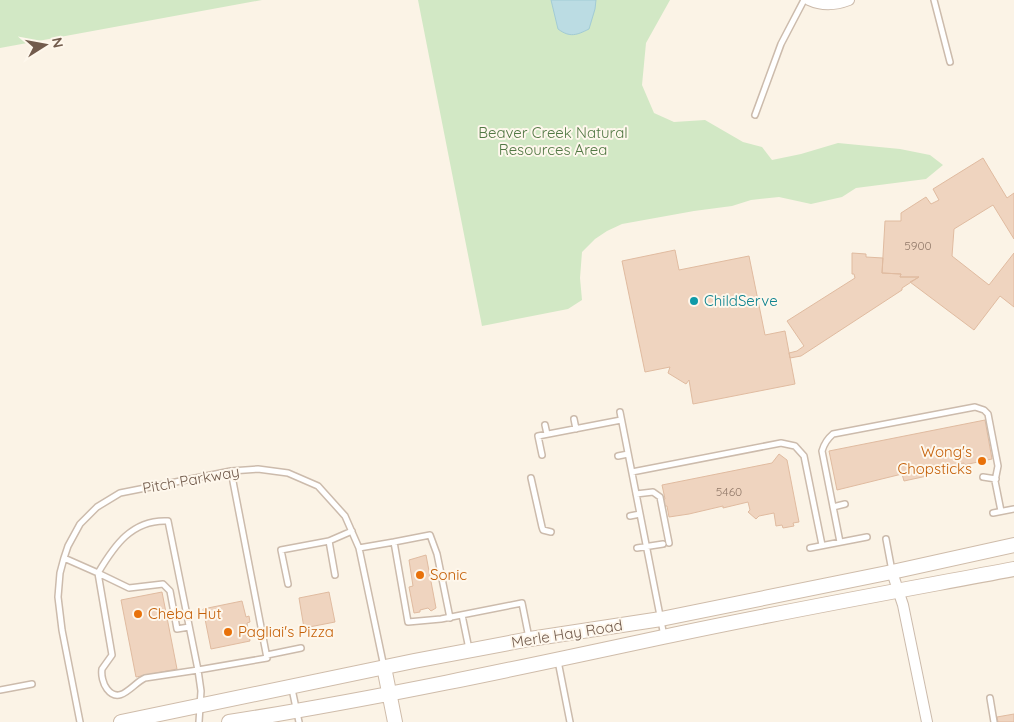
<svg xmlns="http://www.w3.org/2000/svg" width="1014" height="722" viewBox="0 0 1014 722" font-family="Quicksand,sans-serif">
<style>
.green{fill:#d2e8c5}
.water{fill:#bbdce3;stroke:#a2cbd5}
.building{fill:#efd4bf;stroke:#e0bba0}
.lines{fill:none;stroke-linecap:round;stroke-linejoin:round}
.lane-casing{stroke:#ccbbac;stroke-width:8}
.street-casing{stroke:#ccbbac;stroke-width:12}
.secondary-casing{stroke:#cfbcaa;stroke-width:16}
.lane{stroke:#fff;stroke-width:5}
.street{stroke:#fff;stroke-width:10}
.secondary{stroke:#fff;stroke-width:14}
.culture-dot{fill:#0f9aa8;stroke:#fef7ec;stroke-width:2}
.food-dot{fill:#e8710a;stroke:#fef7ec;stroke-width:2}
.labels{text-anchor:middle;stroke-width:4;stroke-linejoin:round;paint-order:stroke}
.number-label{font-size:12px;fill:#917969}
.park-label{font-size:15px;fill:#527844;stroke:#fef7ec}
.culture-label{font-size:15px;fill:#0d838f;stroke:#fef7ec;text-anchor:start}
.food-label{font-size:15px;fill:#c56008;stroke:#fef7ec;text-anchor:start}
.street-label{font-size:15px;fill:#725b4c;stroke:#fef7ec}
</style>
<rect width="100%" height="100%" fill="#fbf3e6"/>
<path class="green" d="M0,0H262L0,48Z
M418,0H670L646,43L642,85L654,113L674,122L705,120L743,142L762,147L772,160L801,154L838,143L900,149L930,155L943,165L926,179L856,188L842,197L811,204L779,197L751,200L732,206L694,211L622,224L607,231L595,239L582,252L580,278L582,300L568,309L482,326Z"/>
<path class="water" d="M551,0H596L595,9L589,29C577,35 570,38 558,29Z"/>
<path class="building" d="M983,158L1007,198L1014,193V239L993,205L954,229L952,256L989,285L1014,253V307L1000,296L974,330L910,282L919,277H900L901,274L882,273L885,221H901V213L926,197L931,204L939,200L933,189Z
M675,250L679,270L749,256L765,335L785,331L795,384L693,404L689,380L686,384L668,373L670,367L645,372L622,261Z
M852,253L866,254V257L883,258L882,273L901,274L900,277H919L902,288V290L801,356L790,358L789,353L797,351L804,346L787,321L855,278L854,274H852Z
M985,420L992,459L964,465V463L926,470L927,476L904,481L902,474L837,490L829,451Z
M779,454L787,460L799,522L793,523L794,526L783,528L782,525L776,526L774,513L759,516L756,519L748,512L750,510L748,502L723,508V506L689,514L669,517L667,506H664L663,500L665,499L662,485L772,463Z
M426,555L436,608L431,611L428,608L420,610V612L414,613L409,587L413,586L409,560Z
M162,592L177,669L136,677L121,600Z
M329,592L335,622L304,628L299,598Z
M242,601L246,617L249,616L250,622L247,623L250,641L211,649L203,609Z
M1014,714V722H998L997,717Z"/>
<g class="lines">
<g class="lane-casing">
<path id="lane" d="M934,0L950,62
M755,115L781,44L804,0
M620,412L664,636
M574,419L576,429
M545,425L547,434
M542,455L538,436L621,420
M618,456L628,454
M632,472L781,443L795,446L804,456L822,545
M983,477L996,479
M531,478L542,527L543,530L551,532
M636,494L653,492L660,497L669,543
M833,507L845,504
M993,513L1014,509
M630,516L640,514
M886,539L892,571
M329,541L335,575
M840,542L822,451C824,444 827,439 833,434L975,407L984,410L988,414L998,466L995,481L1001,511
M359,548L394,542
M637,548L663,544
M810,548L867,537
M64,558L98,573C114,546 132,519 168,521L198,670L145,678C133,683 120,706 107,689C103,684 101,675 102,669L112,655L98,573
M98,573L129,588L163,584L170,591L177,629L189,627
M288,584L281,550L329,541L352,531
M462,615L469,649
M450,618L437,554L430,535L394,542L408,622L441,619L522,603L529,638
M267,655L301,648
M558,661L570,722
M292,689L299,722
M0,690L32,684
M990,698L994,722
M80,722L62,630L58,597L60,573L64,558L68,546L80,524L97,507L120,493L231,471L258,469L288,473L318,486L345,516L359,548L384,667
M199,722L201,691L198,670L267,658L231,471"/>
</g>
<g class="street-casing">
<path id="street" d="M809,0C822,6 836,5 849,0
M892,572L903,605L927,722"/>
</g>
<g class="secondary-casing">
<path id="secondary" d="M384,667L395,722
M121,722L414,661L530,639L661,619L892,572L1014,545
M229,722C375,699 519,668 663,637C779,612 897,591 1014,569"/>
</g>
<use href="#lane" class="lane"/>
<use href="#street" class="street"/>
<use href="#secondary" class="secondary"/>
</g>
<circle class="culture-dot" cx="694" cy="301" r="5"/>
<g class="food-dot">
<circle cx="982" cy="461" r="5"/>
<circle cx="420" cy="575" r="5"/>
<circle cx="138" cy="614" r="5"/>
<circle cx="228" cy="632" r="5"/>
</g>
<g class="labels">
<g class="number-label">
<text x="918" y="250">5900</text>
<text x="729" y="496">5460</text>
</g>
<g class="park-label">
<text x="553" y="138">Beaver Creek Natural<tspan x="553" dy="17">Resources Area</tspan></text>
</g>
<g class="culture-label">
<text x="704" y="306">ChildServe</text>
</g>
<g class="food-label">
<text x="972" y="457" text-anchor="end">Wong's<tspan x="972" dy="17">Chopsticks</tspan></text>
<text x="430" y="580">Sonic</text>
<text x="148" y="619">Cheba Hut</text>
<text x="238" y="637">Pagliai's Pizza</text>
</g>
<g class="street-label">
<text transform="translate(191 480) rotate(-10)" y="5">Pitch Parkway</text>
<text transform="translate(567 634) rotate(-9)" y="5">Merle Hay Road</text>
</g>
</g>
<g transform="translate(45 45) rotate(79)" stroke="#fef7ec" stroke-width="4" paint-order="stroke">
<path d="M0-4L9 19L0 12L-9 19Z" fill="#725b4c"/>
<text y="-8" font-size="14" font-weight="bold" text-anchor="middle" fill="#725b4c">N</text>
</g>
</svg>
